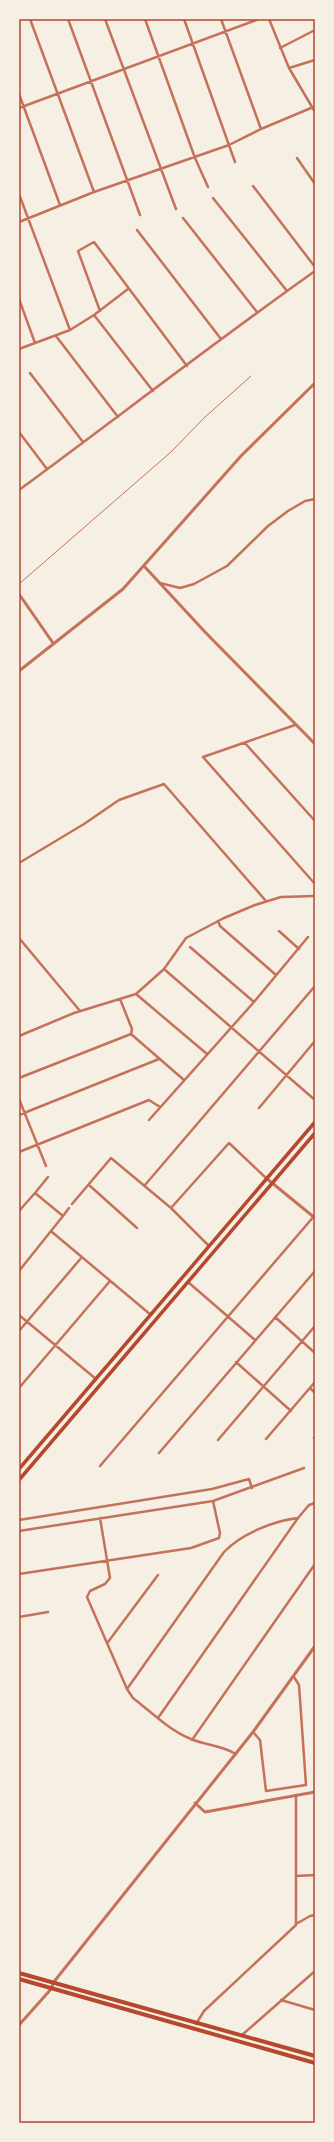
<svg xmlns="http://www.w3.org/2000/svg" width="334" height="2142" viewBox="0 0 334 2142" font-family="Barlow,sans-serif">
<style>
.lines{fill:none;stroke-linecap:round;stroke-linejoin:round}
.service{stroke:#c5725c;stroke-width:1}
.minor{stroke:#c5725c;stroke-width:2.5}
.tertiary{stroke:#c5725c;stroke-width:3}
.secondary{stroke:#b5482f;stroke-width:3.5}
.trunk{stroke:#b5482f;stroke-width:4}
.neatline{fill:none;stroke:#b5482f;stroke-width:1.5}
</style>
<rect width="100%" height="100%" fill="#f6efe4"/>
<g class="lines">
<path class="service" d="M19,584L171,452L204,418L251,376"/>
<path class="minor" d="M30,19L94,192
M68,19L140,215
M105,19L176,209
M145,19L195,158L208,187
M184,19L235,162
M221,19L261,129
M269,19L289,68L315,112
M280,48L315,30
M289,68L315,60
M19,94L60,205
M19,108L259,19
M297,158L315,184
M253,186L315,267
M19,194L70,330
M213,198L287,291
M183,218L257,312
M19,222L94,192L229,145L261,129L311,108
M137,230L221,339
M19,299L35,343
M100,311L78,251L94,242L187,366
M94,315L153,391
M56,336L118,417
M19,349L70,330L94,315L128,289
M30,373L83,442
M19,432L47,469
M19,490C118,417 215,342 315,271
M160,583L180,588L194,584L227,566L268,526L288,511L305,501L315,499
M295,725L203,757L315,884
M245,743L315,821
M19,863L84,824L119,800L164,784L266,901
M218,921L220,926L276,975
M279,931L299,949
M19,938L80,1011
M190,947L254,1002
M164,969L315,1100
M136,994L207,1054
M120,999L132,1029L131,1034L184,1080
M19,1036L74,1013L136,994L164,969L186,938L224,918L255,905L281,897L315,896
M19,1078L131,1034
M19,1099L46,1166
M259,1108L315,1041
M19,1115L159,1059
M149,1120L254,1002L308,937
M19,1152L149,1100L160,1107
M89,1185L137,1228
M145,1185L315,986
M35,1193L48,1177
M72,1204L111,1158L171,1208L209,1246
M171,1208L229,1143L266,1178
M19,1211L35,1193L63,1216L19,1271
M63,1216L69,1208
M52,1232L151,1315
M188,1282L255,1340
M19,1315L96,1379
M275,1317L315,1353
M19,1331L82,1257
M236,1362L291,1411
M19,1388L110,1281
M310,1388L315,1393
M314,1438L315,1437
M266,1439L315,1382
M218,1440L315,1326
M159,1453L315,1271
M100,1466L315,1215
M100,1518L110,1578L105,1584L90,1591L87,1597L127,1689L133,1698C151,1712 169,1730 191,1739C207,1746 219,1744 236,1754
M19,1520L212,1489L249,1479L252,1488
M19,1531L213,1501L304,1468
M19,1574L191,1548L219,1538L220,1533L213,1501
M19,1617L48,1612
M108,1642L158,1575
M127,1689L224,1552C241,1534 273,1521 298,1518
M158,1718L298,1518L309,1505L315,1503
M253,1732L260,1740L266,1791L306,1785L299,1685L294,1677
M192,1740L315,1564
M296,1876L315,1875
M296,1924L310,1916L315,1915
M281,2000L315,2010
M196,2024L204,2011L296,1925V1795
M242,2035L315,1971"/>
<path class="tertiary" d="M144,566L205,632L315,744
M19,594L53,643
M19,671L123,589L241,456L315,383
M266,1178L315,1218
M195,1803L205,1812L315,1792
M19,2025L52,1988L53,1983L253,1732L315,1646"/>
<path class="secondary" d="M19,1469L315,1122
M19,1480L315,1133"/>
<path class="trunk" d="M19,1973L315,2056
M19,1979L315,2063"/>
</g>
<rect width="334" height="2142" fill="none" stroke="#f6efe4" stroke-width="40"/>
<rect x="20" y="20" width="294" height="2102" class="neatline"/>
</svg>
